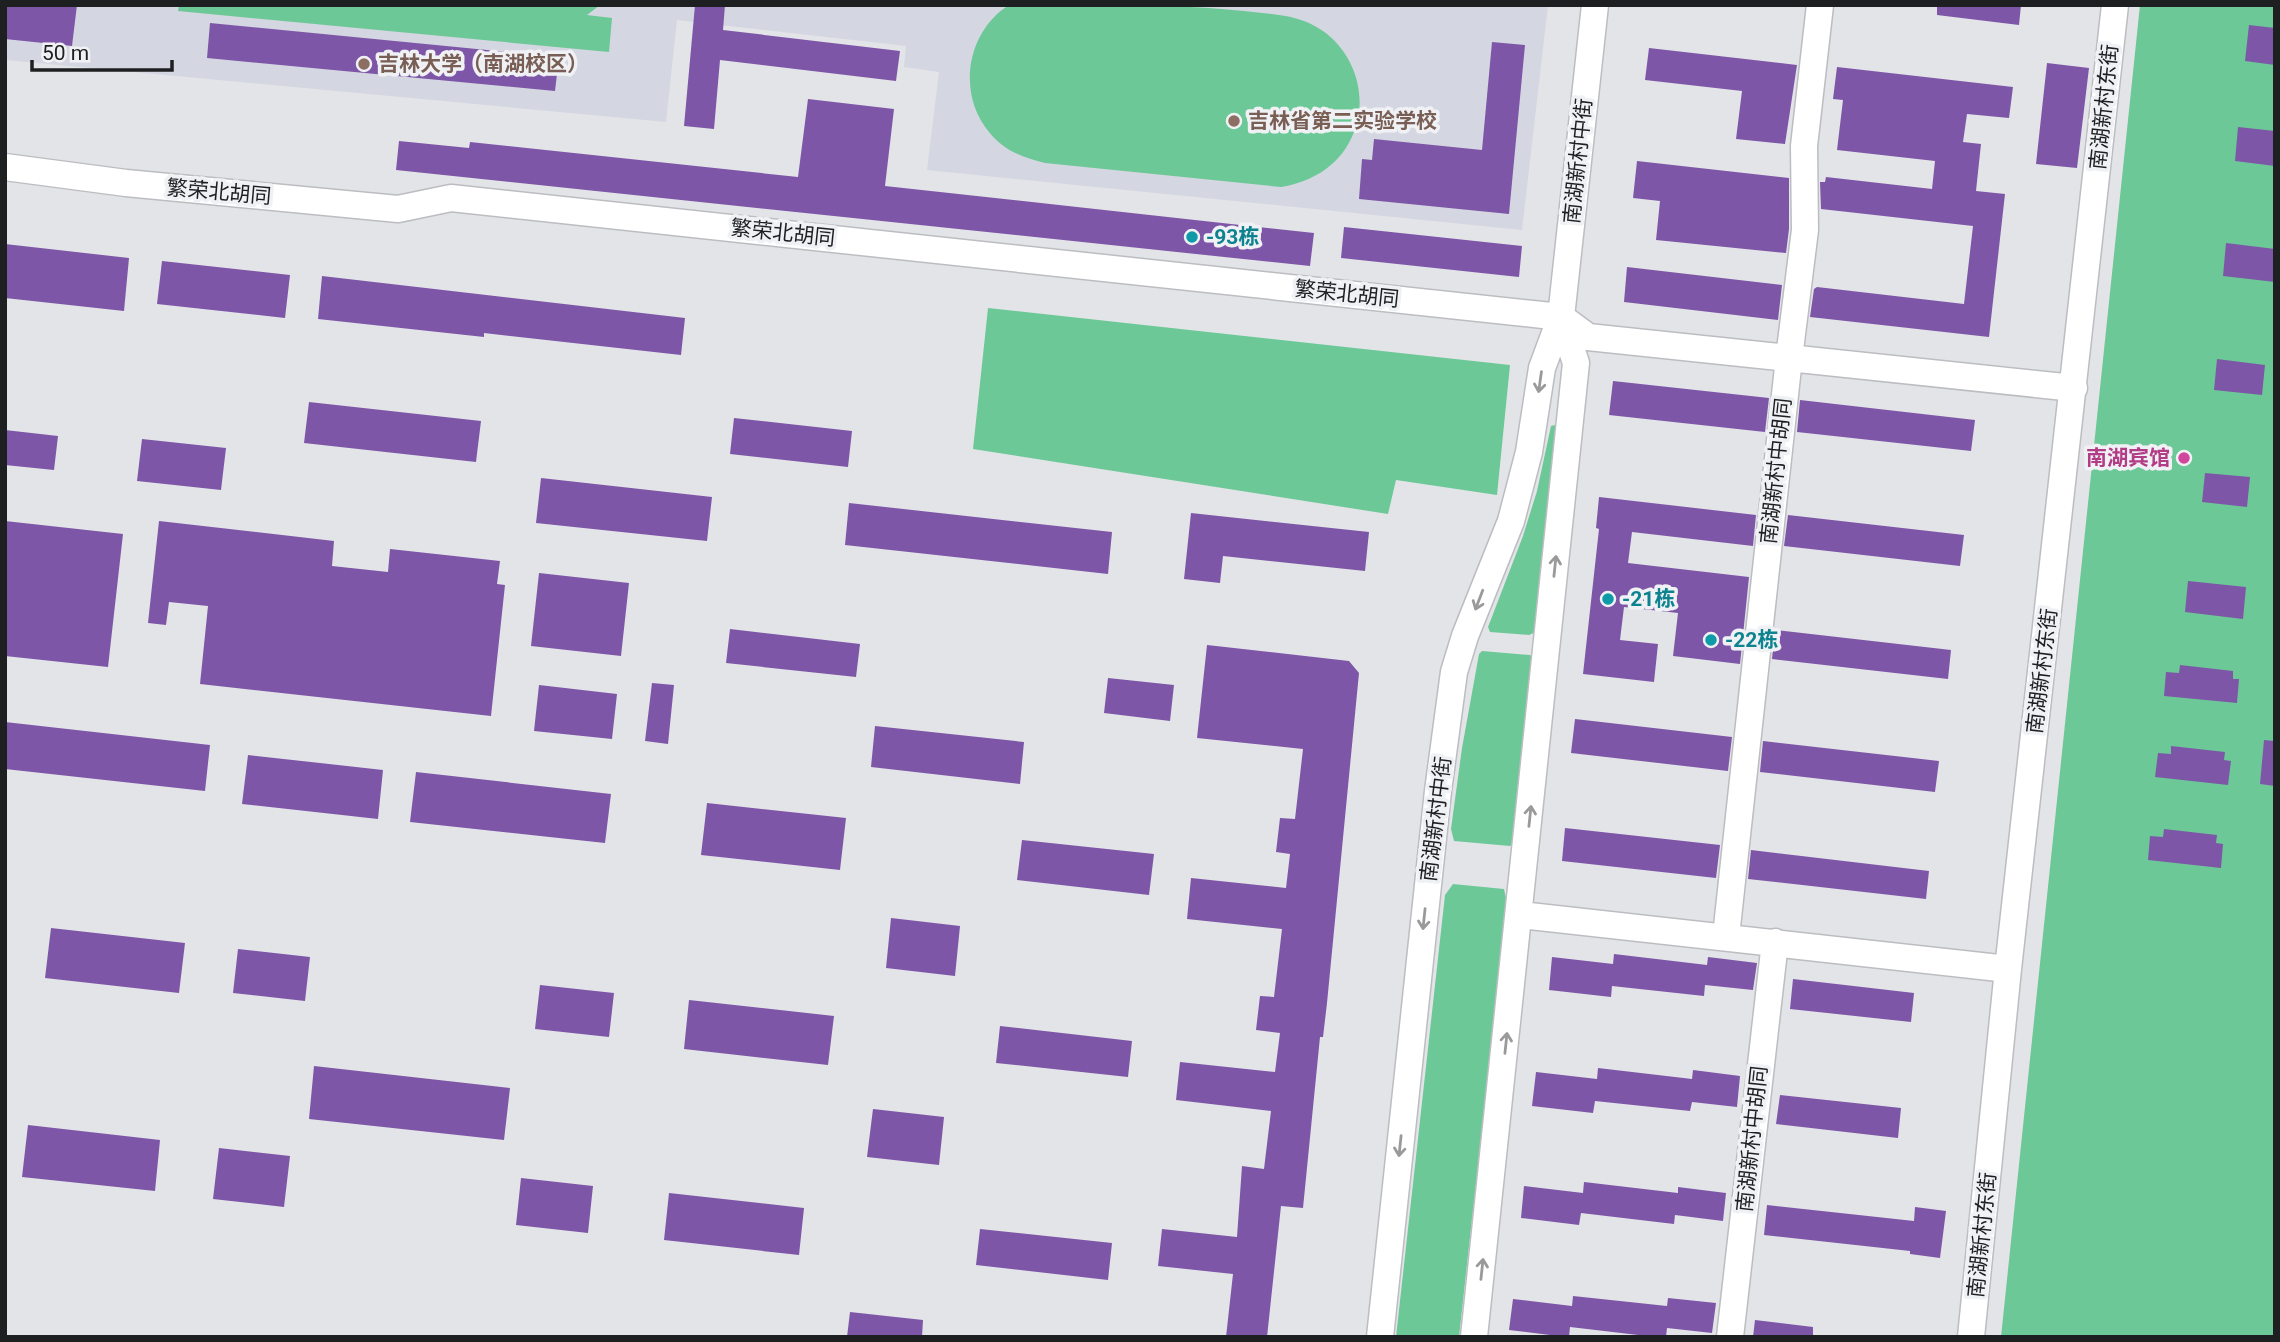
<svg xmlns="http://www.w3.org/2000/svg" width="2280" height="1342" viewBox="0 0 2280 1342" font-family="Roboto,'Noto Sans SC',sans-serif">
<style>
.built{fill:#d4d7e1}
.green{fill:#6dc898}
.building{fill:#7e56a7}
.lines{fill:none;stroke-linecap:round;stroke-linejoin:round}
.minor-casing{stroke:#bcbdc1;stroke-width:29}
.minor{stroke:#fff;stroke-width:26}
.oneway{stroke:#9a9a9b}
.education-dot{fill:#8d6e63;stroke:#f0f1f5;stroke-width:2.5}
.culture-dot{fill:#0f9aa8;stroke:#f0f1f5;stroke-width:2.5}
.hotel-dot{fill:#d1479c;stroke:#f0f1f5;stroke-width:2.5}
.labels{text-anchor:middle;stroke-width:7;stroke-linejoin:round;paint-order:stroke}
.education-label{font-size:21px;font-weight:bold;fill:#785e54;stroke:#f0f1f5;text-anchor:start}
.street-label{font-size:21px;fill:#1e1f20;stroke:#f0f1f5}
.culture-label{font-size:21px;font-weight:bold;fill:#0d838f;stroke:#f0f1f5;text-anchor:start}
.hotel-label{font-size:21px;font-weight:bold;fill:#b23c85;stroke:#f0f1f5;text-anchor:end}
</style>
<rect width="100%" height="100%" fill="#e3e4e8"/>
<path class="built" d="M5,5H1548L1522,230L927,170L939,72L904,67L906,46L677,20L666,122L5,60Z"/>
<path class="green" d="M179,5H600L587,15L612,18L609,52L178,11Z
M1009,5C1087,5 1166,3 1244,11C1266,14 1290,14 1311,24C1351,43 1370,92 1354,132C1342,164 1313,182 1281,187L1045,163C1023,158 1003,150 989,132C957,94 966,32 1009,5Z
M2140,5H2275V1337H2001Z
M988,308L1510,365L1497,495L1396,480L1388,514L973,449Z
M1555,425L1558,427L1536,632L1529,635L1490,632L1488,627L1523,536L1537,491L1551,426Z
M1482,651L1530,655L1534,658L1515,843L1510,846L1454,841L1451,829L1462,748L1479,654Z
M1453,884L1504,889L1507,903L1459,1337H1396L1445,895Z"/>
<path class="building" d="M5,5H77L72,46L5,39Z
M695,5H725L723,30L900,51L896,81L720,60L714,129L684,126Z
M1937,5H2021L2019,25L1937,15Z
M210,23L559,57L555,91L207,58Z
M2249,25L2275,28V65L2245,61Z
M1492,42L1525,45L1509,214L1359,199L1362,159L1372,160L1374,139L1482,150Z
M1649,48L1797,65L1785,144L1736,139L1742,91L1645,80Z
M2047,63L2089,68L2077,168L2036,164Z
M1837,67L2013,87L2009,118L1967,114L1963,142L1981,144L1976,191L2005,194L1989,337L1810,317L1814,289L1817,287L1964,304L1973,226L1821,209L1820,182H1825L1826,177L1932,189L1935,161L1837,150L1843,100L1833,99Z
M808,99L894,109L885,186L1314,233L1310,266L396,170L399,141L469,148L470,142L798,177Z
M2238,127L2275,131V166L2235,161Z
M1637,161L1789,178V229L1786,253L1656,240L1660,201L1633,198Z
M1344,227L1522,246L1519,277L1341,258Z
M2226,243L2275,249V282L2223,276Z
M5,244L129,258L124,311L5,298Z
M162,261L290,275L285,318L157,304Z
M1627,267L1782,285L1778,320L1624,302Z
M322,276L685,318L681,355L484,333V337L318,319Z
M2217,359L2265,365L2262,395L2214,390Z
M1613,381L1769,398L1765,432L1609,415Z
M1800,400L1975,420L1971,451L1797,432Z
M309,402L481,421L476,462L304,443Z
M734,418L852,431L848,467L730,454Z
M5,430L58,436L54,470L5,465Z
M142,439L226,448L221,490L137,481Z
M2205,473L2250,477L2247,507L2202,502Z
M541,478L712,497L707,541L536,523Z
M1599,497L1756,515L1753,546L1632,532L1628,563L1749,577L1740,664L1673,656L1678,613L1624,607L1620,640L1658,644L1654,682L1583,674L1599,529L1596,528Z
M849,503L1112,532L1108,574L845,545Z
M1191,513L1369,532L1365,571L1223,556L1220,583L1184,579Z
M1788,515L1964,535L1960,566L1784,546Z
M5,521L123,534L108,667L5,656Z
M159,521L334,541L332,566L388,572L390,549L500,561L497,584L505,585L491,716L200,684L208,606L169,602L166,625L148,623Z
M539,573L629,583L621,656L531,646Z
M2188,581L2246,587L2243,619L2185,612Z
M730,629L860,644L856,677L726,663Z
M1775,630L1951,650L1948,679L1772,659Z
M1207,645L1349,661L1359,673L1327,1003L1323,1037H1320L1303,1208L1281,1206L1267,1337H1226L1233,1274L1158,1266L1162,1229L1237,1237L1242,1166L1264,1169L1271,1111L1176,1100L1180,1062L1275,1072L1280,1033L1256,1030L1260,996L1274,997L1282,929L1187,919L1191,878L1286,888L1290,854L1276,852L1280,818L1295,819L1303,749L1197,738Z
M2180,665L2233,671V679H2239L2237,703L2164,696L2166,672L2179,673Z
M1108,678L1174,685L1170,721L1104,713Z
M652,683L674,685L668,744L645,741Z
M539,685L617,694L612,739L534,731Z
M1575,719L1732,737L1728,771L1571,753Z
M5,722L210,745L205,791L5,769Z
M875,726L1024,742L1020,784L871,767Z
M2264,740L2275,741V786L2260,784Z
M1763,741L1939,761L1935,792L1760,772Z
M2171,746L2225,752L2224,760L2231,761L2228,785L2155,777L2158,753L2171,754Z
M248,755L383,770L378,819L242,804Z
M416,772L611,794L605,843L410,822Z
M707,803L846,818L840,870L701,855Z
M1565,828L1720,845L1716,878L1562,861Z
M2164,829L2217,835L2216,843L2223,844L2221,868L2148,860L2150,836L2163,837Z
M1022,840L1154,854L1149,895L1017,880Z
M1751,850L1929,871L1926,899L1748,879Z
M891,918L960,926L955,976L886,968Z
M51,928L185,943L179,993L45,978Z
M238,949L310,957L305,1001L233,993Z
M1614,954L1707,965L1708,957L1757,963L1753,990L1705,985L1704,996L1612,986L1611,997L1549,990L1552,957L1613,964Z
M1793,979L1914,993L1911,1022L1790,1009Z
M540,985L614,993L609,1037L535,1029Z
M689,1000L834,1016L828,1065L684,1049Z
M1000,1026L1132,1041L1128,1077L996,1063Z
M314,1066L510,1088L504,1140L309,1119Z
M1598,1068L1692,1079L1693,1070L1740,1076L1737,1107L1692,1102L1690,1111L1595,1101L1593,1113L1532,1106L1536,1072L1597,1079Z
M1780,1095L1901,1108L1898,1138L1776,1124Z
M873,1109L944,1117L939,1165L867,1157Z
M28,1125L160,1140L155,1191L22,1177Z
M219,1148L290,1156L284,1207L213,1199Z
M521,1178L593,1186L588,1233L516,1225Z
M1584,1182L1678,1193V1187L1726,1193L1723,1221L1675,1215L1674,1224L1581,1213L1579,1225L1521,1218L1524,1186L1583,1193Z
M669,1193L804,1208L799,1255L664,1240Z
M1767,1205L1914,1221L1915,1207L1946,1211L1940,1258L1910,1254V1251L1764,1235Z
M980,1229L1112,1243L1108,1280L976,1265Z
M1573,1296L1667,1306L1668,1298L1716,1303L1712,1333L1667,1328L1666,1337H1655L1570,1327L1569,1337H1566L1509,1330L1513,1299L1572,1306Z
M850,1312L923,1320L922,1337H847Z
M1755,1320L1813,1327V1337H1753Z"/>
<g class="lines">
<g class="minor-casing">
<path id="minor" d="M5,167L126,183L398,209L451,198L1561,317L1588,337L2074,388
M1520,915L2008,969
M1726,936L1789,358L1805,230L1804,146L1820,5
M1380,1337L1438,791L1454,672L1465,636L1511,521L1529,452L1542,368L1561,317L1595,5
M1474,1337L1576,363L1561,317
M1730,1337L1775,942
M1971,1337L2008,969L2115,5"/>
</g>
<use href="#minor" class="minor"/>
</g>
<defs><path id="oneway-shaft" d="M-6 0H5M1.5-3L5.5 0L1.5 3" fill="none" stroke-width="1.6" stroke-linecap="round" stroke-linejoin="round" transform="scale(1.75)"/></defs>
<g class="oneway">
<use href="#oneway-shaft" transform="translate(1540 382) rotate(98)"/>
<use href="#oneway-shaft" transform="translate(1555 566) rotate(-84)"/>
<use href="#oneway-shaft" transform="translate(1479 600) rotate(111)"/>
<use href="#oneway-shaft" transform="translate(1530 816) rotate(-84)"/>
<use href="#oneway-shaft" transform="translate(1424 919) rotate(96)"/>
<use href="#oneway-shaft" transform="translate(1506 1043) rotate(-84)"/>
<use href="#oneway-shaft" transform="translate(1400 1146) rotate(96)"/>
<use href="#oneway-shaft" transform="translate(1482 1269) rotate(-84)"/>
</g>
<g class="education-dot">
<circle cx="364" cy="64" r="7"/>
<circle cx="1234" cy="121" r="7"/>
</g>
<g class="culture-dot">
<circle cx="1192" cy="237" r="7"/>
<circle cx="1608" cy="599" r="7"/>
<circle cx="1711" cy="640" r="7"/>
</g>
<circle class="hotel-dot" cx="2184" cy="458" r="7"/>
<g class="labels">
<g class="education-label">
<text x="378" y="71">吉林大学（南湖校区）</text>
<text x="1248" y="128">吉林省第二实验学校</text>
</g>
<g class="street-label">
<text transform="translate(2104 107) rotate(-84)" y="7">南湖新村东街</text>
<text transform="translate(1578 161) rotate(-84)" y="7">南湖新村中街</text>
<text transform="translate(219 192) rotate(5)" y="7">繁荣北胡同</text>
<text transform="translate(783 233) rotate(6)" y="7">繁荣北胡同</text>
<text transform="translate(1347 294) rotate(6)" y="7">繁荣北胡同</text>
<text transform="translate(1776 471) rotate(-84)" y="7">南湖新村中胡同</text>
<text transform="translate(2042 671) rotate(-83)" y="7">南湖新村东街</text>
<text transform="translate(1436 819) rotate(-83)" y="7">南湖新村中街</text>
<text transform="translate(1752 1139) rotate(-84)" y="7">南湖新村中胡同</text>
<text transform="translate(1982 1235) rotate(-84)" y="7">南湖新村东街</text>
</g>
<g class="culture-label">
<text x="1206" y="244">-93栋</text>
<text x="1622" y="606">-21栋</text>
<text x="1725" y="647">-22栋</text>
</g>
<g class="hotel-label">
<text x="2170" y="465">南湖宾馆</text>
</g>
</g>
<rect width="2280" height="1342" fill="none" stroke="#1e1f20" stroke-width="14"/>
<path d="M32 60v10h140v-10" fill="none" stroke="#1e1f20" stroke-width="3.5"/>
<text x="42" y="60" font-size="21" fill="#1e1f20" stroke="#f0f1f5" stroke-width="5" paint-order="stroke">50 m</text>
</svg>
